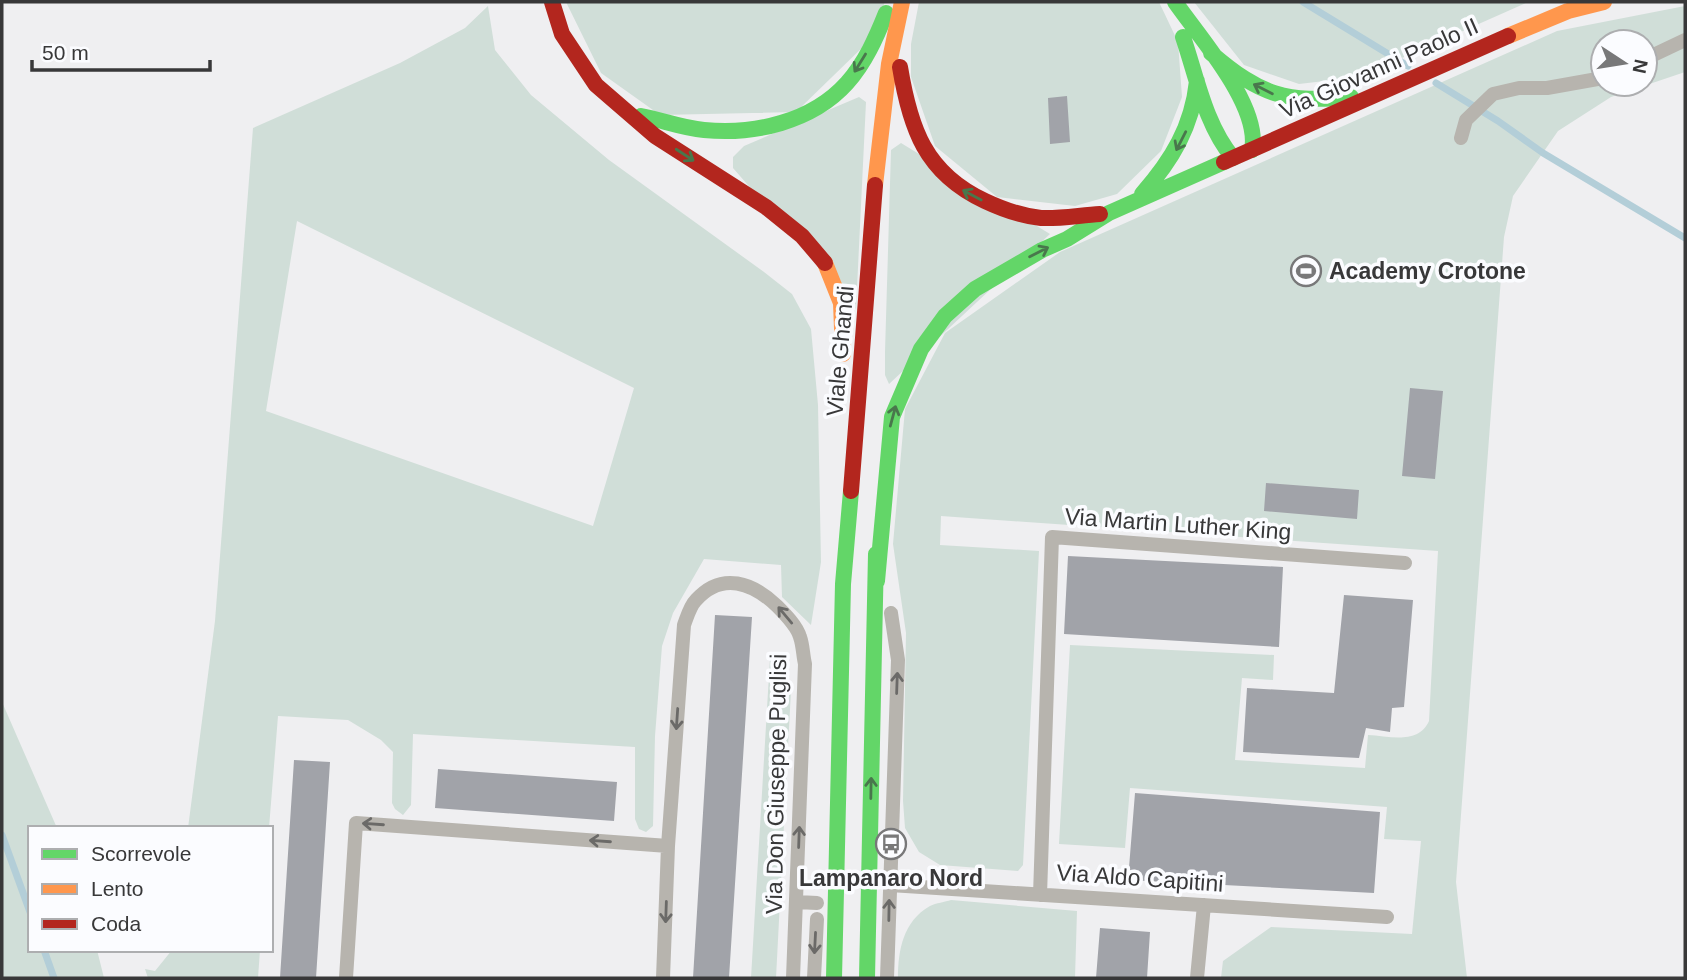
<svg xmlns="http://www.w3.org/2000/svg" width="1687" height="980" viewBox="0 0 1687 980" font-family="Arial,sans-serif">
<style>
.green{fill:#d0ded8;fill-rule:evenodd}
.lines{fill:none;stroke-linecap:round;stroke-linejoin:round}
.stream{stroke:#b3ced8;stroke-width:7}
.building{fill:#a1a3a9}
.lane{stroke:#b7b4ae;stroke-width:14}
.fast{stroke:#63d668;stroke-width:16}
.slow{stroke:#ff974d;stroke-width:16}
.jam{stroke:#b3261e;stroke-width:16}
.oneway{stroke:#49774c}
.oneway2{stroke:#6b6a68}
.labels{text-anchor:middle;stroke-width:7;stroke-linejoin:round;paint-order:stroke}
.street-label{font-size:23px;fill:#383839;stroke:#fbfcff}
.poi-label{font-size:23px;font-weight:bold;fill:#383839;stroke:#fbfcff;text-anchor:start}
</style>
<rect width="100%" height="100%" fill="#efeff1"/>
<path class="green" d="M566,2H885L867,43L796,112L660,115L601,73Z
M919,2H1159L1178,42L1182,97L1161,151L1117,194L1075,206L997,197L935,146L911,77V44Z
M1194,2H1528L1359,77L1299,84L1244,65Z
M488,6L495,50L531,95L609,160L764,272L792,294L811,329L818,405L821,562L811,625L782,597L781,565L704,559L673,613L662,646L655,736L653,826L646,832L639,829L635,819V747L413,734L411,805L403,815L395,809L392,803L393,752L381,740L348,720L278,716L269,828H188L215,621L253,128L400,63L465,28ZM297,221L634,388L593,526L266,411Z
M1685,6V72L1611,97L1558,131L1513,196L1504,237L1456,882L1467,978H1221L1223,961L1271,927L1412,934L1421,841L1384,839L1387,807L1130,788L1125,848L1059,844L1070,645L1274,655L1273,680L1242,678L1235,760L1365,768L1368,735C1390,736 1418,745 1429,721L1438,551L941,516L940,545L1039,551L1023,865L1018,871L940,865L919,852L905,828L903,801L906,633L893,544L905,409L945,333L1060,252L1557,31ZM1603,42H1645V84H1603Z
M859,97L866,102L856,309L733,168V157L744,146Z
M901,143L1050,234L889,384L885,375V352L891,150Z
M770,658L791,690L776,978H751Z
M2,702L57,828H30V950H97L104,978H2Z
M951,900L1077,911L1075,978H898C898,951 903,921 930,906C936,903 945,902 951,900Z
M172,950H260L258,978H148L145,969L155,971Z"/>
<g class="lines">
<path class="stream" d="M1303,2L1408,66
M1436,83L1498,121L1543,153L1685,238
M2,835L30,912
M44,950L54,978"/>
</g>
<path class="building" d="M1067,96L1070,142L1050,144L1048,98Z
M1410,388L1443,391L1435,479L1402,476Z
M1266,483L1359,490L1357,519L1264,511Z
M1068,556L1283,567L1279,647L1064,634Z
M1344,595L1413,600L1404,707L1392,708L1390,732L1366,728L1359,758L1243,752L1247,688L1334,693Z
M715,615L752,617L729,978H693Z
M294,760L330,762L316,978H280Z
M438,769L617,782L614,821L435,808Z
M1135,793L1380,812L1374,893L1128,880Z
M1100,928L1150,932L1147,978H1096Z"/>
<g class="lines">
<path class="lane" d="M1645,59L1685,40
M1461,138L1466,120L1493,94L1519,88H1547L1603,78
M890,885L1387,917
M1040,895L1052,537L1405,563
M797,902L817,903
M346,978L356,823L668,846
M663,978L668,846L684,625C687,617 690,606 696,600C722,571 753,583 777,606C785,614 797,626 800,637C803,645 803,656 805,664L793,978
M814,978L817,919
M887,978L898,660L891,613
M1197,978L1204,905"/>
<path class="fast" d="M1175,2C1200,38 1261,106 1252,150
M1183,37C1197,78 1205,124 1233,158
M1211,53C1261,96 1286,103 1351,97
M641,116C662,120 682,128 704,130C754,135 812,122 847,83C865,63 876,38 886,13
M1142,194C1172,160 1192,127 1197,81
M877,581L892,417L921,349L945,316L975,289L1042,250L1067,239L1109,213L1224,162
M834,978L843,584L851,491
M867,978L876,554"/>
<path class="slow" d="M1508,36L1568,11L1604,2
M875,185L889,64L902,2
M825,263L841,303L843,354"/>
<path class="jam" d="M552,2L562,34L596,85L655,136L766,207L802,236L825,263
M900,67C910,128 925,173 985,201C1002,209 1021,216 1041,218C1060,219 1081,215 1100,214
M1224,162L1508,36
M851,491L875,185"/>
</g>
<defs><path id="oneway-shaft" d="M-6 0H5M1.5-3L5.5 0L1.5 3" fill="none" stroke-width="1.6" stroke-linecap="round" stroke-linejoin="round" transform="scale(1.75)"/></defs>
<g class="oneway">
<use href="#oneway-shaft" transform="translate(860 63) rotate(122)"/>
<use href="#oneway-shaft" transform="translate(1263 89) rotate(-153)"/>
<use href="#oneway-shaft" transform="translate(1181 141) rotate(117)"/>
<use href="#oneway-shaft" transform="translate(685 155) rotate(33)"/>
<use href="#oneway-shaft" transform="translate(972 195) rotate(-152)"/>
<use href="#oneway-shaft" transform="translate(1039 252) rotate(-27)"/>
<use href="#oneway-shaft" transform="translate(893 416) rotate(-75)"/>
<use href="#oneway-shaft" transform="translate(871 788) rotate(-89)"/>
</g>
<g class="oneway2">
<use href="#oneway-shaft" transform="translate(785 615) rotate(-130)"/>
<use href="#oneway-shaft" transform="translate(897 683) rotate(-88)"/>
<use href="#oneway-shaft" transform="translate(677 719) rotate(94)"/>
<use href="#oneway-shaft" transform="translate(373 824) rotate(-176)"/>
<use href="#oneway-shaft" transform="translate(799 837) rotate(-88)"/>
<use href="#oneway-shaft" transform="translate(600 841) rotate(-176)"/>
<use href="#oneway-shaft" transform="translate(889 910) rotate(-89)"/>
<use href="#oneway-shaft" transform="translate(666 912) rotate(92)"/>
<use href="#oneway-shaft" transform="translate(815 943) rotate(93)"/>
</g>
<defs>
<g id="stadium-ring" transform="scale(1.575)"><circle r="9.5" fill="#fbfcff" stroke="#787879" stroke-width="1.5"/><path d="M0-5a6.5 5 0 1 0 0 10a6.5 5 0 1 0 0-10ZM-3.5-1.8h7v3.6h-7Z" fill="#787879"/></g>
<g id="bus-ring" transform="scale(1.575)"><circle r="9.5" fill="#fbfcff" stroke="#787879" stroke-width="1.5"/><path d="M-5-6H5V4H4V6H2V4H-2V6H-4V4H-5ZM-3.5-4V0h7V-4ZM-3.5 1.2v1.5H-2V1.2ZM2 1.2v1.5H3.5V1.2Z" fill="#787879"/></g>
</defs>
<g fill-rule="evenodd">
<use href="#stadium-ring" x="1306" y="271"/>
<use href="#bus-ring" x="891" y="844"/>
</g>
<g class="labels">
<g class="street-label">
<text transform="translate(1379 68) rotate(-24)" y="8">Via Giovanni Paolo II</text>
<text transform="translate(840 351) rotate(-85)" y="8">Viale Ghandi</text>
<text transform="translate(1178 524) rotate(4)" y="8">Via Martin Luther King</text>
<text transform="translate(776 784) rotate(-89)" y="8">Via Don Giuseppe Puglisi</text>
<text transform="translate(1140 878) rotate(4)" y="8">Via Aldo Capitini</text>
</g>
<g class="poi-label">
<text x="1329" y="279">Academy Crotone</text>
<text x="891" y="886" text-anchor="middle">Lampanaro Nord</text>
</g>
</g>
<rect width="1687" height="980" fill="none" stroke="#383839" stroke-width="7"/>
<rect x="28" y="826" width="245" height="126" fill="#fbfcff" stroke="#adaeb0" stroke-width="2"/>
<rect x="42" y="849" width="35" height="10" fill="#63d668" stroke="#adaeb0" stroke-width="2"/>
<text x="91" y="861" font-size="21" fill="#383839">Scorrevole</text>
<rect x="42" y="884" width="35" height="10" fill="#ff974d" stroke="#adaeb0" stroke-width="2"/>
<text x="91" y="896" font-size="21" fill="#383839">Lento</text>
<rect x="42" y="919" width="35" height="10" fill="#b3261e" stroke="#adaeb0" stroke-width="2"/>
<text x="91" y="931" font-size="21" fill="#383839">Coda</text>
<g transform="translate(1624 63) rotate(102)"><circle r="33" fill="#fbfcff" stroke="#adaeb0" stroke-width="2"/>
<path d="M0-5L12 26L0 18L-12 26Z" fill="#787879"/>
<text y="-10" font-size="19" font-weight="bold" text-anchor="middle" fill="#383839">N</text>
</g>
<path d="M32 60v10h178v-10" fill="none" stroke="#383839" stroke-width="3.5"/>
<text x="42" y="60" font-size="21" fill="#383839" stroke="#fbfcff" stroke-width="5" paint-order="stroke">50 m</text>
</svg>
